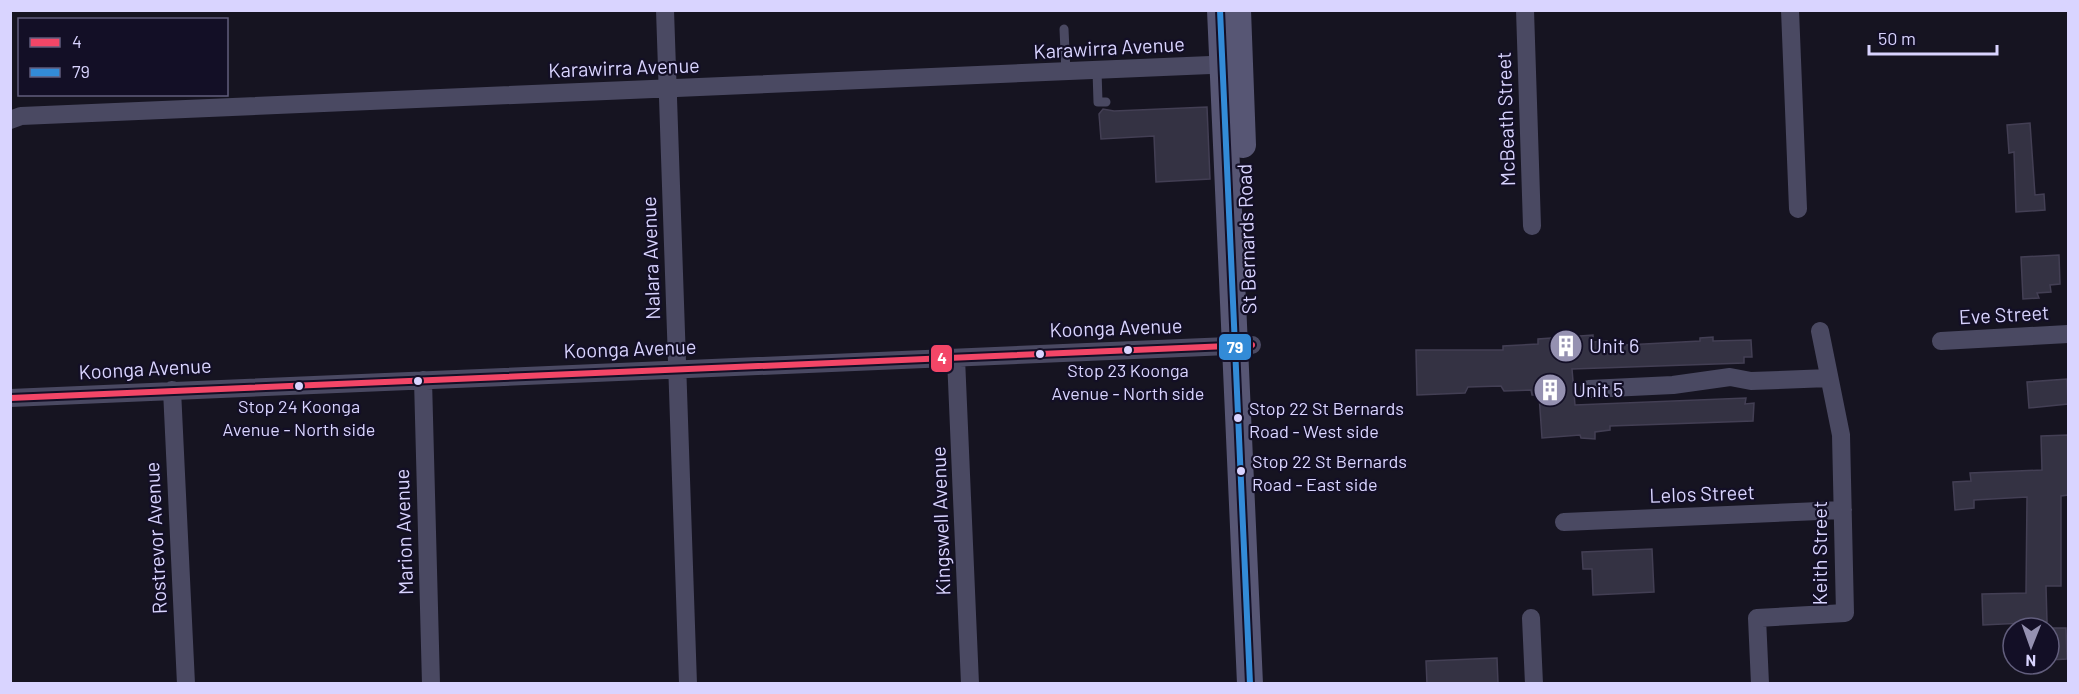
<svg xmlns="http://www.w3.org/2000/svg" width="2079" height="694" viewBox="0 0 2079 694" font-family="Barlow,sans-serif">
<style>
.building{fill:#343243;stroke:#433f54;stroke-width:1.5}
.lines{fill:none;stroke-linecap:round;stroke-linejoin:round}
.service{stroke:#4a4962;stroke-width:9}
.minor{stroke:#4a4962;stroke-width:18}
.secondary{stroke:#575674;stroke-width:26}
.bus-1-casing{stroke:#130f26;stroke-width:10}
.bus-2-casing{stroke:#130f26;stroke-width:10}
.bus-1{stroke:#f34667;stroke-width:6}
.bus-2{stroke:#338bd7;stroke-width:6}
.bus-dot{fill:#d9d4ff;stroke:#130f26;stroke-width:2}
.labels{text-anchor:middle;stroke-width:4.5;stroke-linejoin:round;paint-order:stroke}
.bus-label{font-size:18px;fill:#d9d4ff;stroke:#130f26}
.street-label{font-size:20px;fill:#d9d4ff;stroke:#130f26}
.poi-label{font-size:20px;fill:#d9d4ff;stroke:#130f26;text-anchor:start}
.line-badge{stroke:#130f26;stroke-width:2}
.badge-label{font-size:16px;text-anchor:middle;font-weight:bold;fill:#fff}
</style>
<rect width="100%" height="100%" fill="#161421"/>
<path class="building" d="M1207,107L1210,179L1156,182L1154,136L1101,139L1099,114L1103,109L1114,111Z
M2030,123L2035,195L2044,194L2045,210L2016,212L2014,152L2009,153L2007,125Z
M2059,255L2060,284L2050,285L2051,292L2037,293L2039,298L2023,299L2021,257Z
M1593,335V342L1607,341V346L1700,341V338L1713,337V341L1751,340L1752,357H1744V363L1572,369L1575,405L1746,398L1745,404L1754,403L1753,421L1610,426V430L1595,432V439L1581,438L1580,435L1542,438L1539,395H1532L1531,390L1504,391L1501,386L1468,387L1465,393L1417,395L1416,350H1503V346L1538,344V339Z
M2067,379L2068,404L2029,408L2027,382Z
M2068,435V495L2061,496V586H2046L2047,622L1983,625L1982,594L2026,593L2027,497L1974,500V508L1955,510L1953,482L1971,481L1970,473L2042,470L2041,436Z
M1652,549L1654,592L1593,595L1592,569H1583L1582,552Z
M2049,628H2066L2067,659L2049,660Z
M1497,658L1498,683L1427,684L1426,661Z"/>
<g class="lines">
<path class="service" d="M1064,29L1066,73
M1097,71L1098,102H1106"/>
<path class="minor" d="M665,10L688,684
M1525,10L1532,226
M1790,10L1798,209
M10,120L21,116L1234,64
M1941,341L2068,334
M956,358L970,684
M423,380L431,684
M1589,389L1673,385L1730,377L1751,381L1829,378
M172,390L186,684
M10,398L1252,345
M1564,522L1843,510
M1531,618L1534,684
M1760,684L1757,618L1845,613L1841,435L1820,331"/>
<path class="secondary" d="M1220,10L1250,684
M1238,10L1243,145"/>
<g class="bus-1-casing">
<path id="bus-1" d="M10,398L1252,345"/>
</g>
<g class="bus-2-casing">
<path id="bus-2" d="M1220,10L1250,684"/>
</g>
<use href="#bus-1" class="bus-1"/>
<use href="#bus-2" class="bus-2"/>
</g>
<defs>
<g id="building-disc" transform="scale(1.725)"><circle r="9.5" fill="#9591b1" stroke="#130f26"/><path d="M-4-6H4V6H1V3H-1V6H-4ZM-2.5-4.3h1.7v1.8h-1.7ZM.8-4.3h1.7v1.8H.8ZM-2.5-1h1.7V.8h-1.7ZM.8-1h1.7V.8H.8Z" fill="#fff"/></g>
</defs>
<g fill-rule="evenodd">
<use href="#building-disc" x="1566" y="346"/>
<use href="#building-disc" x="1550" y="390"/>
</g>
<g class="bus-dot">
<circle cx="1128" cy="350" r="5"/>
<circle cx="1040" cy="354" r="5"/>
<circle cx="418" cy="381" r="5"/>
<circle cx="299" cy="386" r="5"/>
<circle cx="1238" cy="418" r="5"/>
<circle cx="1241" cy="471" r="5"/>
</g>
<g class="labels">
<g class="bus-label">
<text x="1128" y="377">Stop 23 Koonga<tspan x="1128" dy="23">Avenue - North side</tspan></text>
<text x="299" y="413">Stop 24 Koonga<tspan x="299" dy="23">Avenue - North side</tspan></text>
<text x="1249" y="415" text-anchor="start">Stop 22 St Bernards<tspan x="1249" dy="23">Road - West side</tspan></text>
<text x="1252" y="468" text-anchor="start">Stop 22 St Bernards<tspan x="1252" dy="23">Road - East side</tspan></text>
</g>
<g class="street-label">
<text transform="translate(1109 48) rotate(-3)" y="7">Karawirra Avenue</text>
<text transform="translate(624 68) rotate(-2)" y="7">Karawirra Avenue</text>
<text transform="translate(1506 119) rotate(-92)" y="7">McBeath Street</text>
<text transform="translate(1247 239) rotate(-92)" y="7">St Bernards Road</text>
<text transform="translate(651 258) rotate(-92)" y="7">Nalara Avenue</text>
<text transform="translate(2004 315) rotate(-3)" y="7">Eve Street</text>
<text transform="translate(1116 328) rotate(-2)" y="7">Koonga Avenue</text>
<text transform="translate(630 349) rotate(-2)" y="7">Koonga Avenue</text>
<text transform="translate(145 369) rotate(-3)" y="7">Koonga Avenue</text>
<text transform="translate(1702 494) rotate(-2)" y="7">Lelos Street</text>
<text transform="translate(941 521) rotate(-92)" y="7">Kingswell Avenue</text>
<text transform="translate(404 532) rotate(-92)" y="7">Marion Avenue</text>
<text transform="translate(156 538) rotate(-93)" y="7">Rostrevor Avenue</text>
<text transform="translate(1820 553) rotate(-90)" y="7">Keith Street</text>
</g>
<g class="poi-label">
<text x="1589" y="353">Unit 6</text>
<text x="1573" y="397">Unit 5</text>
</g>
</g>
<g class="line-badge">
<rect x="1218" y="333" width="34" height="28" rx="6" fill="#338bd7"/>
<rect x="930" y="344" width="23" height="29" rx="6" fill="#f34667"/>
</g>
<g class="badge-label">
<text x="1235" y="353">79</text>
<text x="942" y="364">4</text>
</g>
<rect width="2079" height="694" fill="none" stroke="#d9d4ff" stroke-width="24"/>
<rect x="18" y="18" width="210" height="78" fill="#130f26" stroke="#625e7d" stroke-width="1.5"/>
<rect x="30" y="38" width="30" height="9" fill="#f34667" stroke="#625e7d" stroke-width="1.5"/>
<text x="72" y="48" font-size="18" fill="#d9d4ff">4</text>
<rect x="30" y="68" width="30" height="9" fill="#338bd7" stroke="#625e7d" stroke-width="1.5"/>
<text x="72" y="78" font-size="18" fill="#d9d4ff">79</text>
<g transform="translate(2031 646) rotate(181)"><circle r="28" fill="#130f26" stroke="#625e7d" stroke-width="1.5"/>
<path d="M0-4.5L10 22L0 15L-10 22Z" fill="#9591b1"/>
<text y="-9" font-size="16" font-weight="bold" text-anchor="middle" fill="#d9d4ff">N</text>
</g>
<path d="M1869 45v9h128v-9" fill="none" stroke="#d9d4ff" stroke-width="3"/>
<text x="1878" y="45" font-size="18" fill="#d9d4ff" stroke="#130f26" stroke-width="4.5" paint-order="stroke">50 m</text>
</svg>
